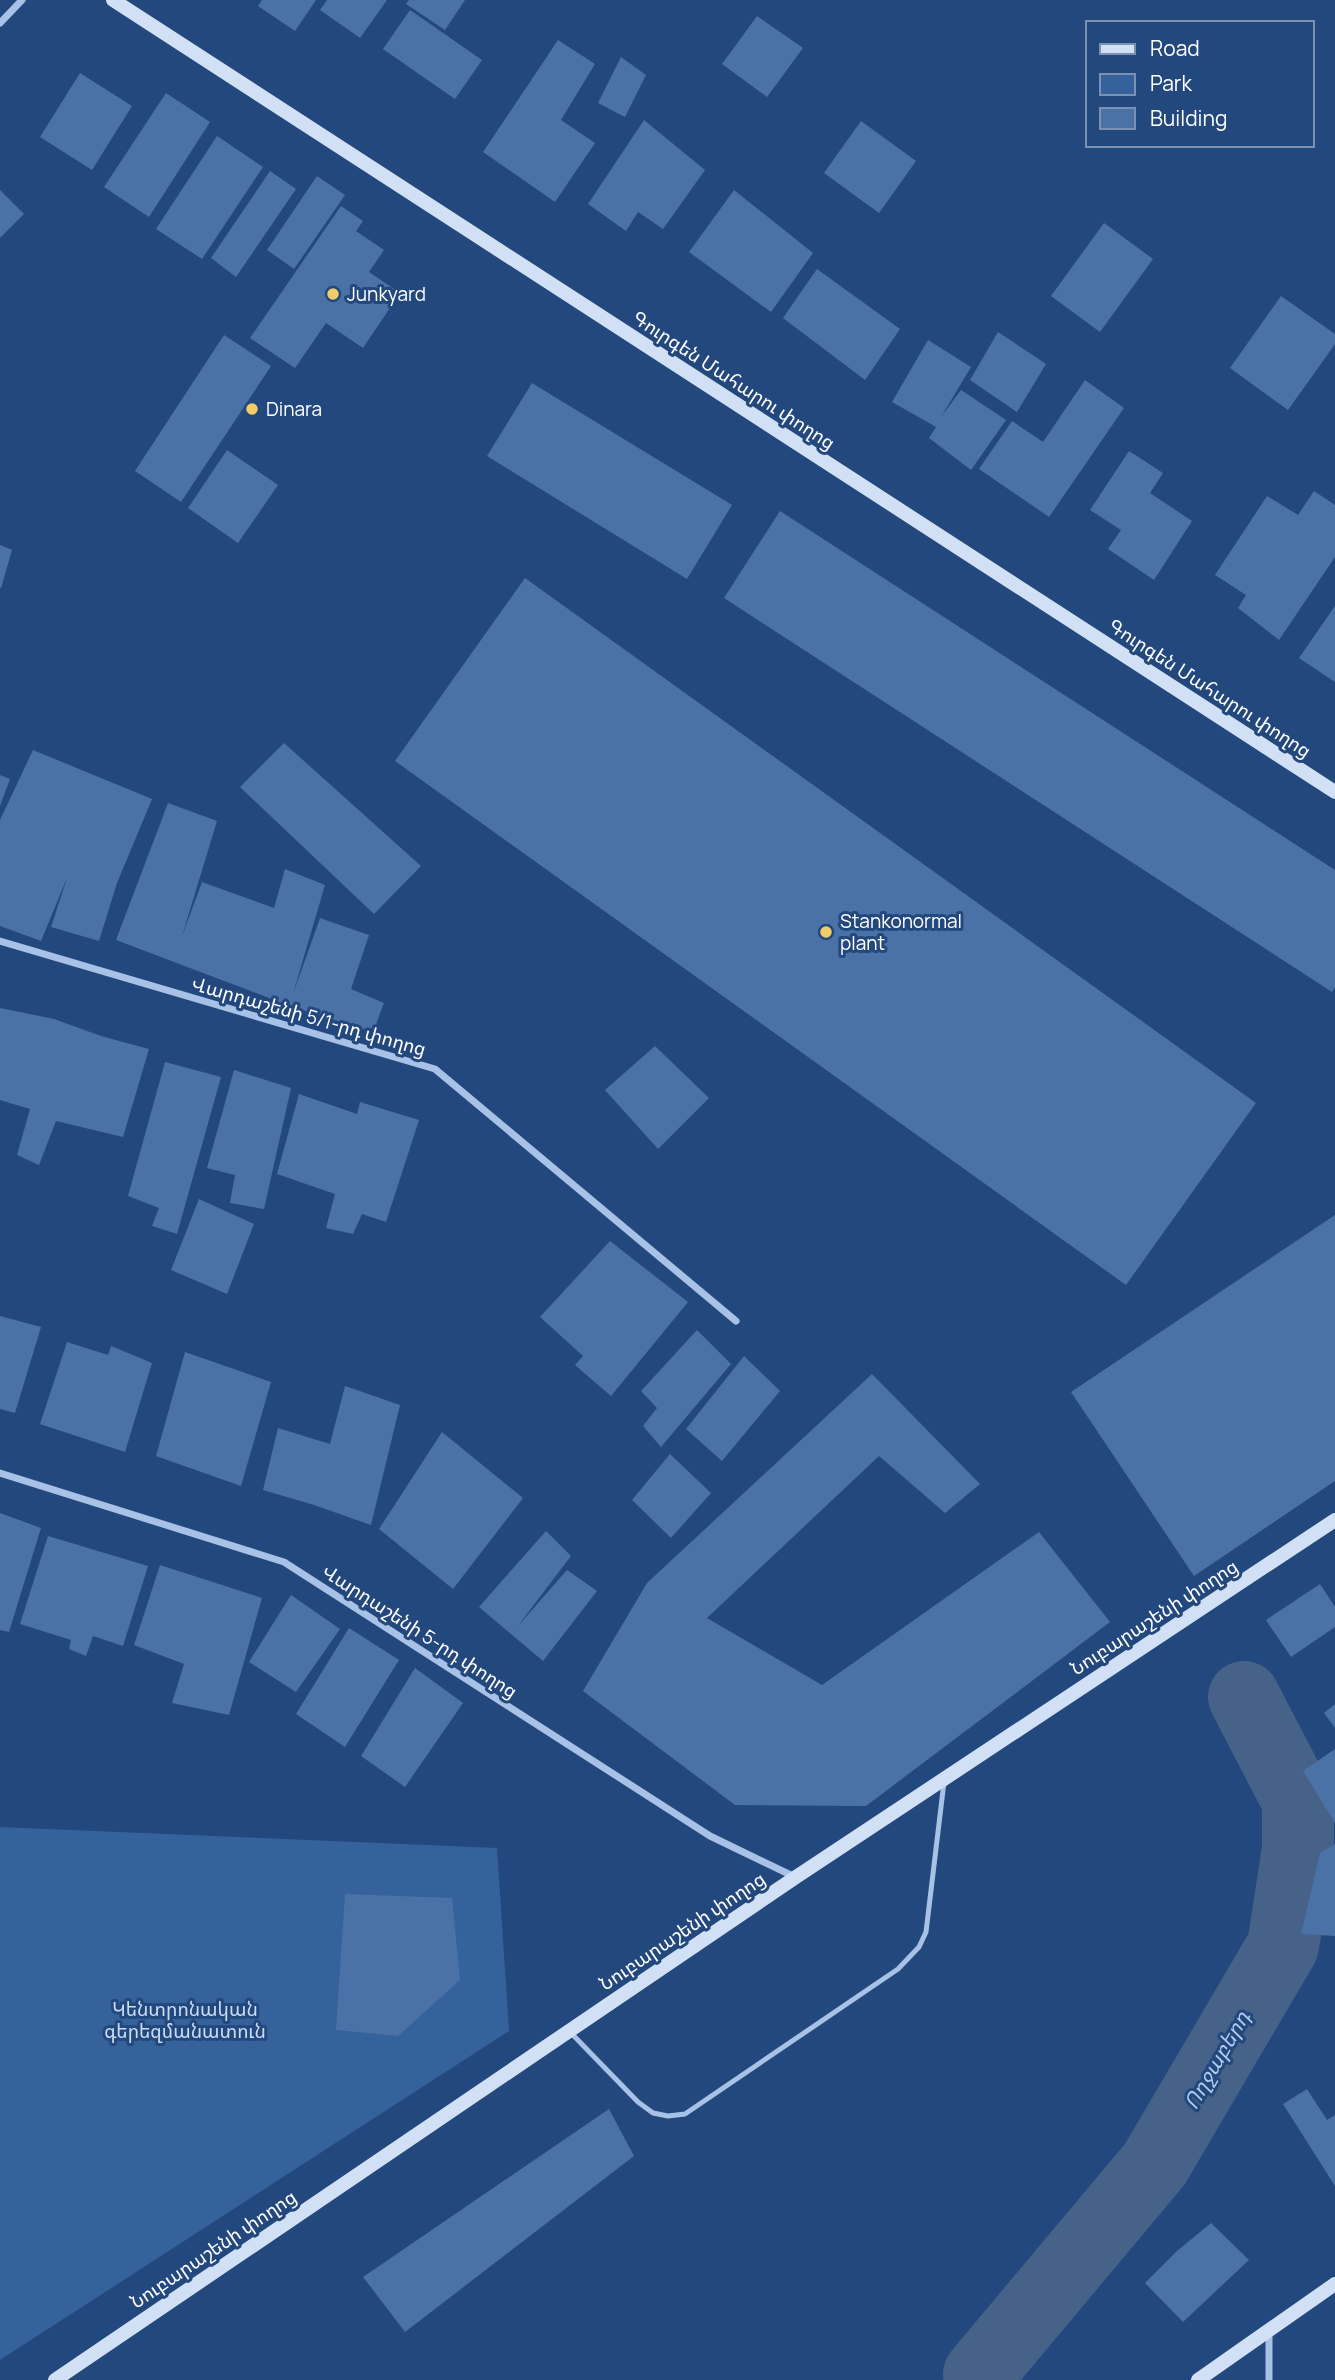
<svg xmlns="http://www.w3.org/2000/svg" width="1335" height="2380" viewBox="0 0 1335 2380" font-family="Manrope,'Noto Sans Armenian',sans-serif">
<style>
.green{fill:#36629b}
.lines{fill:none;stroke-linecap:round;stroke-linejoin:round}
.river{stroke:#466288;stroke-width:72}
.building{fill:#4b72a6}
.service{stroke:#a7c2e6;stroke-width:5}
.minor{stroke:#a7c2e6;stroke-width:7}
.secondary{stroke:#d1e0f5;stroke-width:14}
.poi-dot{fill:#f1cd6a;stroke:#23487d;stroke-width:2.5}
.labels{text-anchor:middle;stroke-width:6;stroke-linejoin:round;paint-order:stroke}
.poi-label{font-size:19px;fill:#fff;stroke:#23487d;text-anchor:start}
.street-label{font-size:19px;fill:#fff;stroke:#23487d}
.park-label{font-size:19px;fill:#caddf5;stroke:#23487d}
.water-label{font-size:21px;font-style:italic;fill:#b2ccee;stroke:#23487d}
</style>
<rect width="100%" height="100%" fill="#23487d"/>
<path class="green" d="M0,1827L497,1848L509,2031L0,2360Z"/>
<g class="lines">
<path class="river" d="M979,2374L1155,2164L1283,1946L1298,1849V1801L1244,1697"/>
</g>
<path class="building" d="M262,0H316L295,31L258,6Z
M327,0H387L360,38L320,10Z
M409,0H465L445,30L406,4Z
M410,10L482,60L455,99L383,49Z
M757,16L803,48L767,97L722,64Z
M558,40L595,64L561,120L595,143L555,202L483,152Z
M621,57L646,75L625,117L598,103Z
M80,73L132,106L92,170L40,137Z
M166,93L210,122L149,217L104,187Z
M644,120L705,170L663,229L638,212L626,231L588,204Z
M861,121L916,161L879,213L824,173Z
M217,136L263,167L202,259L156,229Z
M270,171L296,189L236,277L211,258Z
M317,176L345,195L294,269L267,250Z
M0,190L24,214L0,238Z
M734,190L813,253L771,312L689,252Z
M341,206L363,221L356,231L384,250L369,272L400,293L363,348L326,323L295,368L250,338Z
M1104,223L1153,259L1100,332L1051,296Z
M817,269L900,329L865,380L783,318Z
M1281,296L1335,334V344L1288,410L1230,368Z
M998,332L1046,364L1017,412L970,380Z
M224,335L271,366L181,502L135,471Z
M928,340L971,367L941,417L961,390L1006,420L971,470L929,438L936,427L892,402Z
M1085,380L1124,408L1049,517L979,469L1012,421L1043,442Z
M532,383L732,505L687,579L487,456Z
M227,450L278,485L238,543L188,508Z
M1129,451L1163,473L1150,493L1192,521L1154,580L1108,549L1121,530L1090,510Z
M1314,491L1335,505V557L1279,640L1238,608L1246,595L1215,575L1267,496L1298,515Z
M780,511L1335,870V987L1332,992L724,598Z
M0,545L12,550L1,588H0Z
M525,578L1256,1103L1126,1285L395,761Z
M1335,606V682L1299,658Z
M284,743L421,866L374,914L240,787Z
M33,750L152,799L117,883L99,941L51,927L67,878L41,941L0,926V820Z
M0,775L10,779L0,806Z
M168,803L217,821L182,936L202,882L274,908L285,869L325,885L293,994L320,918L369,935L351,989L384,1003L373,1032L290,1006L116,940Z
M0,1008L54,1019L101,1036L149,1049L123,1137L56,1121L39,1165L17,1155L30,1109L0,1100Z
M655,1046L709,1098L658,1149L605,1090Z
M165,1062L221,1077L177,1234L152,1226L159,1208L128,1196Z
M234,1070L291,1088L264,1209L230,1203L235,1175L207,1168Z
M299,1094L357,1114L360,1102L419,1120L386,1222L362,1214L353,1234L326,1228L335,1194L277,1174Z
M199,1199L254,1224L227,1294L171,1270Z
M1335,1215V1481L1194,1576L1071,1392Z
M610,1241L688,1302L611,1396L575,1365L583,1356L540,1317Z
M0,1316L41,1327L15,1413L0,1409Z
M697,1330L731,1364L661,1447L643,1426L657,1408L641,1391Z
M67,1342L108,1355L111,1346L152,1363L125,1452L40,1424Z
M185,1352L271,1382L241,1486L156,1456Z
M744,1356L780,1391L722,1461L686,1429Z
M872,1374L980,1484L945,1513L879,1456L707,1618L822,1685L1039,1532L1110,1622L866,1806L735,1805L583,1691L647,1583Z
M345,1386L400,1405L371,1525L314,1505L263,1490L278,1428L330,1444Z
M442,1432L523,1498L453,1589L379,1529Z
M670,1454L711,1493L671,1538L632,1500Z
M0,1513L41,1528L9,1632L0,1630Z
M546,1531L571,1556L517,1627L567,1570L597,1591L543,1661L479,1607Z
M48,1536L148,1566L123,1646L93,1636L86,1656L69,1649L71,1640L20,1624Z
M160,1565L262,1598L229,1715L172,1703L184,1664L134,1645Z
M1320,1584L1335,1607V1627L1291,1657L1266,1620Z
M291,1595L340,1629L296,1692L249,1662Z
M349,1628L399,1660L345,1747L296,1714Z
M415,1668L463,1703L405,1787L361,1756Z
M1335,1704V1728L1324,1713Z
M1335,1749V1823L1303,1771Z
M1335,1844V1936L1301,1934L1320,1853Z
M345,1894L452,1898L460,1980L398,2036L336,2030Z
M1307,2089L1327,2120L1335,2115V2186L1283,2104Z
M609,2109L634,2156L405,2332L363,2277Z
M1211,2223L1249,2260L1183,2322L1145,2283L1177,2251Z"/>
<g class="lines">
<path class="service" d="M571,2033L638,2102L653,2113L668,2116L685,2114L898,1969L919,1947L926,1932L944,1782"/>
<path class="minor" d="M0,23L22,0
M0,941L435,1069L736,1321
M0,1473L284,1562L710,1836L795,1877
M1269,2332V2380"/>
<path class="secondary" d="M113,0L1335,792
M55,2380L796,1877L1335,1520
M1198,2380L1335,2284"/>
</g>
<g class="poi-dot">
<circle cx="333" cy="294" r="7"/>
<circle cx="252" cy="409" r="7"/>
<circle cx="826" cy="932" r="7"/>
</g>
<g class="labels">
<g class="poi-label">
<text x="347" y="301">Junkyard</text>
<text x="266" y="416">Dinara</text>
<text x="840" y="928">Stankonormal<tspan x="840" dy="22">plant</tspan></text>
</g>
<g class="street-label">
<text transform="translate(734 380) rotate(33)" y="7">Գուրգեն Մահարու փողոց</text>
<text transform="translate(1210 688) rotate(33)" y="7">Գուրգեն Մահարու փողոց</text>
<text transform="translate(309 1016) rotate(16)" y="7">Վարդաշենի 5/1-րդ փողոց</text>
<text transform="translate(1154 1617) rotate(-33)" y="7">Նուբարաշենի փողոց</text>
<text transform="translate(420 1631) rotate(33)" y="7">Վարդաշենի 5-րդ փողոց</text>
<text transform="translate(682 1931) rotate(-34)" y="7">Նուբարաշենի փողոց</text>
<text transform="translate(213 2249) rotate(-34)" y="7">Նուբարաշենի փողոց</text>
</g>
<g class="park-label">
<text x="185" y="2016">Կենտրոնական<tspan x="185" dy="22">գերեզմանատուն</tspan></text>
</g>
<g class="water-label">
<text transform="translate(1217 2060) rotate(-60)" y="7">Ողջաբերդ</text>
</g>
</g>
<rect x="1086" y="21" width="228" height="126" fill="#23487d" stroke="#7b91b1" stroke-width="2"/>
<rect x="1100" y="44" width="35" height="10" fill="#d1e0f5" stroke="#7b91b1" stroke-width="2"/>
<text x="1150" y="56" font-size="21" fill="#ffffff">Road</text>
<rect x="1100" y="74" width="35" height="21" fill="#36629b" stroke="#7b91b1" stroke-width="2"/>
<text x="1150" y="91" font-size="21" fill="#ffffff">Park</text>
<rect x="1100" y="108" width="35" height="21" fill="#4b72a6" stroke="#7b91b1" stroke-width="2"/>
<text x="1150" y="126" font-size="21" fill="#ffffff">Building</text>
</svg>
